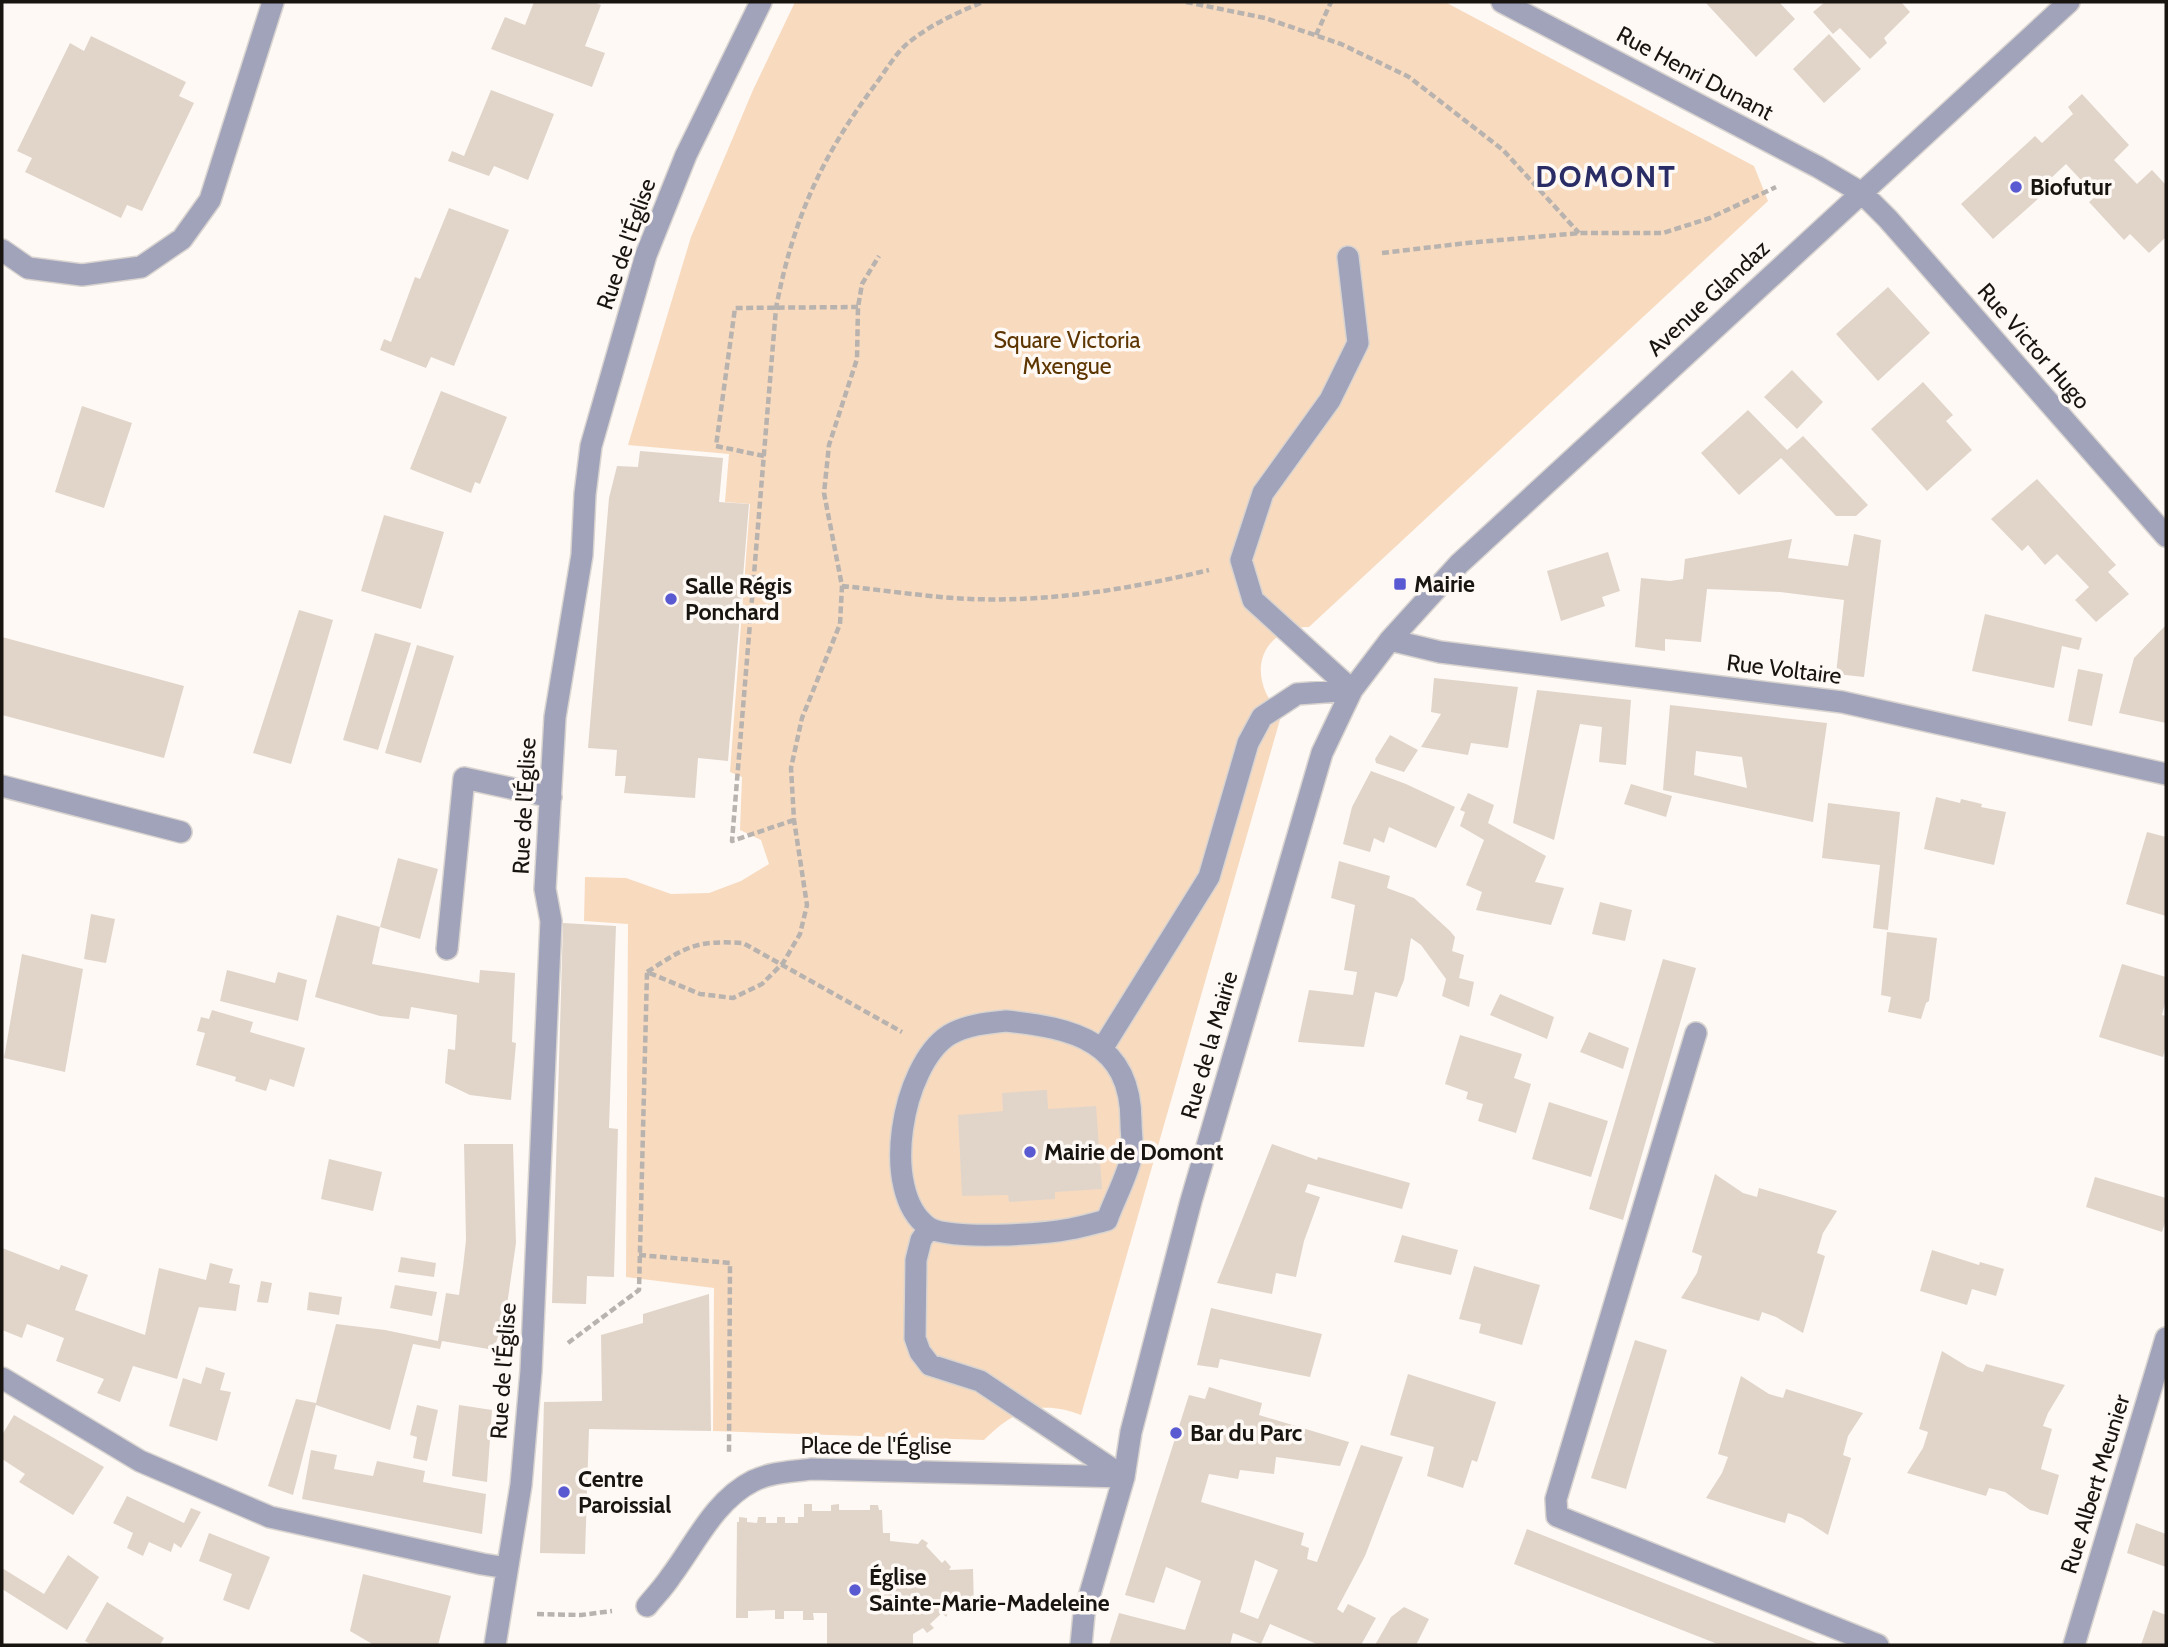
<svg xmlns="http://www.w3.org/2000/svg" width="2168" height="1647" viewBox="0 0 2168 1647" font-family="Cabin,sans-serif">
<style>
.green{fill:#f8dabf}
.building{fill:#e1d5ca;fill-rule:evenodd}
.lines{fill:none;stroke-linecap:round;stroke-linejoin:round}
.minor-casing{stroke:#d9d4d0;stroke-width:24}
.path{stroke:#b8b3af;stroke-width:4.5;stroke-dasharray:7 3.5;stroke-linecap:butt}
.minor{stroke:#a0a3ba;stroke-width:21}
.poi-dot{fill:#595ad1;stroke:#fef9f5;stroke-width:2.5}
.labels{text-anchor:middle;stroke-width:7;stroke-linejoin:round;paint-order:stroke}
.street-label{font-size:23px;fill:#181410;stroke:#fef9f5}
.poi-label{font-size:23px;font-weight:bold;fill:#181410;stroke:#fef9f5;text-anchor:start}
.park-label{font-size:23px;fill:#5d3500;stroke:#fef9f5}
.district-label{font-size:30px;font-weight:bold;letter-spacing:2px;fill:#2a2c66;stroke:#fef9f5}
</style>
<rect width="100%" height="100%" fill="#fef9f5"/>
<path class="green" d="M795,2H1445L1754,166L1768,201L1309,627C1279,626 1255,650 1262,681C1265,695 1273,705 1281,716L1081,1415C1040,1399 1014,1410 984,1440L713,1431L714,1288L626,1277L628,924L584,921L585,877L626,878L671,894L709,893L741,881L769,864L761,840L740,830L742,777L730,772L750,504L725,502L729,454L628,445L691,237L753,90Z"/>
<path class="building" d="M534,2H593L601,5L585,46L605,53L592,87L491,49L505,17L525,25Z
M1705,2H1779L1795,19L1756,57Z
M1825,2H1901L1910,12L1884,38L1887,43L1870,59L1840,28L1833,34L1813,12Z
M1829,34L1861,69L1824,103L1793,69Z
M91,36L186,82L179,96L194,103L142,211L127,205L121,218L25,172L32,158L17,151L70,43L84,51Z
M491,90L554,114L528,180L494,166L489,176L448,161L452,151L464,156Z
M2082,94L2129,145L2114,160L2137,184L2152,170L2166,185V237L2149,253L2130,234L2124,240L2089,202L2096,196L2066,164L2048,181L2052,185L2049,189L1993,239L1961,204L2035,136L2042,143L2073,114L2068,107Z
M449,208L509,230L454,366L431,357L426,368L380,350L384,339L391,342L415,277L420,279Z
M1888,287L1930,333L1878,381L1836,334Z
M1792,370L1823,402L1797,429L1764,397Z
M1923,382L1953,415L1946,421L1972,450L1927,491L1871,429Z
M441,391L507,417L480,484L475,482L471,493L410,469Z
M82,406L132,423L104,508L55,492Z
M1748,410L1787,450L1803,436L1868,505L1856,516H1836L1781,458L1739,495L1701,453Z
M640,451L723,458L719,502L749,504L728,761L698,758L695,798L624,793L626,776H615L617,750L588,748L609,498L617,466L638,467Z
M2037,479L2116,565L2108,572L2129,594L2096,622L2075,600L2089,587L2057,554L2045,565L2028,545L2022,551L1991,519Z
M384,515L444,532L421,609L361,591Z
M1854,534L1881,540L1864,677L1836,674L1844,600L1780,592L1707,589L1701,642L1665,639V651L1635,647L1641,578L1670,581L1683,579L1685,559L1792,539L1788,558L1848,566Z
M1608,552L1620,591L1602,597L1605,606L1561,621L1547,571Z
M299,610L333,620L291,764L253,753Z
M1985,614L2082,638L2079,650L2062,646L2054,688L1972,671Z
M2166,625V723L2119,713L2134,658Z
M375,633L411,643L378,750L343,740Z
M2,637L184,686L164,758L2,715Z
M417,645L454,656L421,763L385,753Z
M2078,669L2103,674L2092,726L2068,721Z
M1434,678L1518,687L1508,748L1471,743L1468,755L1421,747L1441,714L1431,712Z
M1537,690L1631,700L1626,765L1599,762L1602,727L1580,724L1554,840L1513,823Z
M1670,705L1827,723L1813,822L1663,790ZM1696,751L1742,757L1747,788L1694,775Z
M1390,735L1418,750L1404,772L1376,763L1375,759Z
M1371,771L1406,784L1455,807L1436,848L1389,827L1384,843L1374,838L1370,852L1343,844L1352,807Z
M1631,784L1672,796L1666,817L1624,804Z
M1468,793L1494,805L1488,823L1546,856L1535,882L1564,888L1551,925L1476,910L1482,892L1466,885L1484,840L1460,826L1465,812L1460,810Z
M1936,797L1960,803L1961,799L1982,804L1981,807L2006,812L1994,865L1924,849Z
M1828,803L1900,812L1888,930L1873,928L1880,865L1822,858Z
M2147,832L2166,837V916L2126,904Z
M398,858L438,869L420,939L380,927L372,964L479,983L480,970L515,973L512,1042L516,1043L511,1100L470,1095L445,1083L448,1049L455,1050L457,1015L411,1007L409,1019L380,1016L315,997L337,915L380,927Z
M1339,861L1390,876L1387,888L1414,898L1450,931L1455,937L1452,951L1464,955L1459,978L1474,982L1469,1007L1442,996L1446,979L1421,945L1411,938L1404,980L1397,997L1375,992L1364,1047L1298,1042L1309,990L1353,995L1357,972L1344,970L1355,905L1331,898Z
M1600,902L1632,910L1625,941L1592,934Z
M91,914L115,919L106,963L84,959Z
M563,923L616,926L609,1128L618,1129L614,1277L587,1276L586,1304L552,1303Z
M1887,932L1937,938L1929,1001L1926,1003L1921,1019L1888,1012L1891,997L1881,995Z
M22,954L83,969L65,1072L4,1058Z
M1663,959L1696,968L1623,1220L1589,1209Z
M2122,964L2166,977V999L2162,1015L2166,1016V1046L2163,1057L2099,1037Z
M227,970L275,983L278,972L307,980L298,1021L220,1001Z
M1500,994L1554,1017L1547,1039L1490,1015Z
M212,1010L253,1022L250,1032L305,1048L294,1087L270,1079L266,1091L235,1081L236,1077L196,1065L205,1033L197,1031L201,1017L209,1019Z
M1589,1032L1629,1048L1623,1069L1580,1052Z
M1460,1035L1522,1054L1514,1078L1531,1084L1516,1133L1478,1121L1483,1104L1466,1099L1468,1092L1445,1084Z
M1047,1090L1048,1109L1096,1106L1102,1189L1055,1192V1199L1009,1202L1008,1195L962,1196L958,1115L1003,1111L1002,1093Z
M1549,1102L1608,1121L1591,1177L1532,1159Z
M464,1144H513L516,1243L507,1305L494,1350L442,1341L440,1349L413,1344L390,1430L316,1405L293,1495L268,1486L296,1399L316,1403L336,1324L385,1330L438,1341L446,1293L459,1295L463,1267L466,1240Z
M1272,1144L1317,1160L1318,1157L1410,1183L1402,1209L1308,1184L1305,1192L1320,1197L1304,1241L1296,1277L1276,1273L1272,1294L1217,1283Z
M329,1159L382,1172L373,1211L321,1199Z
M1715,1174L1743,1193L1757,1197L1759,1188L1837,1211L1823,1233L1817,1253L1825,1256L1803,1333L1776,1317L1762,1312L1759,1321L1681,1298L1697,1273L1702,1256L1692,1252Z
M2095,1177L2166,1198V1219L2162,1232L2086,1207Z
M1402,1235L1458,1250L1451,1275L1394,1262Z
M2,1248L59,1270L61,1265L88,1275L75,1310L145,1335L159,1268L206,1280L210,1263L233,1269L229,1283L240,1285L236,1311L199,1307L177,1379L133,1366L120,1402L97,1393L104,1379L56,1361L64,1338L27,1324L22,1338L2,1330Z
M1932,1250L1979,1265L1980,1262L2004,1269L1996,1296L1972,1289L1967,1305L1920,1291Z
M401,1257L436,1263L434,1277L398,1272Z
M1474,1266L1540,1285L1522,1345L1479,1333L1481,1324L1459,1319Z
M261,1281L272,1283L268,1303L257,1302Z
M395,1285L437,1292L432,1316L390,1308Z
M309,1292L342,1297L339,1315L307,1310Z
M709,1294L711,1431L589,1429L585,1554L540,1553L544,1402L602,1401L601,1335L643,1323V1314Z
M1211,1308L1322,1334L1310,1377L1220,1359L1218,1368L1197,1365Z
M1635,1340L1667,1350L1626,1489L1591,1478Z
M1942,1351L1968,1367L1983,1372L1986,1364L2065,1385L2048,1413L2043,1426L2052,1429L2041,1469L2059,1475L2048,1515L2030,1510L2005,1492L1989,1488L1986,1496L1907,1473L1923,1448L1928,1432L1919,1429Z
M206,1367L225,1373L220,1390L231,1392L217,1441L169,1426L183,1378L201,1384Z
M1408,1374L1496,1402L1477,1462L1472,1460L1463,1488L1427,1476L1434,1447L1390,1435Z
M1741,1376L1769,1394L1783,1398L1786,1389L1863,1413L1848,1436L1843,1455L1851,1458L1828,1535L1802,1518L1788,1513L1785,1523L1706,1498L1722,1473L1728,1457L1718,1454Z
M1209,1387L1262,1403L1259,1415L1349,1442L1340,1466L1276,1457L1274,1474L1240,1470L1238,1479L1209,1474L1201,1502L1304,1533L1301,1545L1309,1548L1307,1559L1317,1562L1361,1445L1403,1457L1365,1556L1337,1609L1343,1613L1348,1604L1376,1618L1361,1645H1319L1270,1624L1261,1644L1233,1633L1230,1645H1109L1119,1613L1185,1630L1201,1581L1166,1567L1154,1603L1125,1595L1189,1395L1205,1399ZM1255,1560L1278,1570L1258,1619L1240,1612Z
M417,1405L438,1410L427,1461L413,1458L417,1437L410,1435Z
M459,1405L492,1410L487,1482L452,1476Z
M14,1415L104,1467L73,1515L19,1482L25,1474L2,1459V1435Z
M311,1450L337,1455L334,1469L373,1476L377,1461L425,1471L423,1482L486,1494L482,1534L302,1499Z
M127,1496L184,1523L191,1508L201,1512L181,1548L174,1543L171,1552L149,1542L143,1556L127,1548L133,1533L113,1523Z
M804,1504H812V1511H831V1505L839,1504V1510H870V1505H878L879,1510H882L883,1533H890V1541L918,1544L922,1539L928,1543L926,1546L942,1563L945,1560L951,1567L949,1570L973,1569L974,1610L949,1611L946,1617L942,1613L930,1624L934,1628L927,1633L923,1628L913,1634V1645H827V1613H813L814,1620H803V1611H784V1619H775V1610L748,1611V1618H736L737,1522H739V1517L747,1518V1522L757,1523L758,1517H766V1523H777V1517H785V1523H798V1517H804Z
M2136,1523L2166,1534V1567L2127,1553Z
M1527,1529L1821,1645H1720L1514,1564Z
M209,1533L270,1557L249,1610L223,1600L232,1574L199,1561Z
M68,1555L99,1577L67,1630L2,1589V1568L44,1594Z
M363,1574L451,1596L438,1645H374L350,1631Z
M107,1602L164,1638L160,1645H92L85,1641Z
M1404,1607L1429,1619L1416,1645H1375L1391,1617Z
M2153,1610L2166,1615V1645H2141Z"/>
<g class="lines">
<g class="minor-casing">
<path id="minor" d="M1502,2L1818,167L1862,193L1888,219L2166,536
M2,250L28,268L82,275L141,267L182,239L210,200L273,2
M1348,257L1358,343L1330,400L1263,493L1241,560L1253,600L1352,690
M1390,640L1440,652L1842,702L2166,774
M2,786L181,832
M447,949L464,778L551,797
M1006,1021C1073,1028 1131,1041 1131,1122C1131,1132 1133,1144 1132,1154C1128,1175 1114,1200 1107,1220C1095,1223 1082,1227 1070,1229C1045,1234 948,1241 928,1227C879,1192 902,1065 949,1035C966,1025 986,1023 1006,1021Z
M1696,1033L1556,1499L1557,1516L1878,1645
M1102,1049L1209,877L1248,743L1262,717L1297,694L1352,690
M929,1228L921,1240L916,1260L915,1338L920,1352L930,1365L980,1381L1124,1477
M2,1378L140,1461L270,1517L482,1564L507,1568
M647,1606C655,1596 664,1587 671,1576C695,1544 715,1500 753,1481C771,1472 792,1472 811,1469L1124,1477
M495,1645L521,1485L531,1371L551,921L545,889L555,717L582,555L585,494L591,446L646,255L686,155L761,2
M1081,1645L1084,1614L1124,1477L1131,1432L1191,1201L1322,753L1352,690L1390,640L1459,564L2069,2
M2074,1645L2166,1338"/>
</g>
<path class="path" d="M1186,2L1265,18L1341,44L1409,77L1503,150L1579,233
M1316,35L1331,2
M1382,253L1467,243L1580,233H1663L1710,218L1776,187
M764,456L716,446L735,308L858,307
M842,586C884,590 927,597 970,599C1051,602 1130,589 1209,570
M794,820L732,841L776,308C793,220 821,157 875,85C885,72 895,54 908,43C930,25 956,13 983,2
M647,972C686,947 695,940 743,943L902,1032
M639,1255L730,1263L729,1452
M568,1343L639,1290L647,972L700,994L733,998L762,984L783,963L800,934L807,905L794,820L791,768L802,718L840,624L842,586L824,493L829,445L857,359L858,307L862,284L879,256
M537,1614L581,1615L612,1611"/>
<use href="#minor" class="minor"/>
</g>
<g class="poi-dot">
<circle cx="2016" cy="187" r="7"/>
<rect x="1393" y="577" width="14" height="14" rx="3.5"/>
<circle cx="671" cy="599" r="7"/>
<circle cx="1030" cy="1152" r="7"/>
<circle cx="1176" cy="1433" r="7"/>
<circle cx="564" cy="1492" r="7"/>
<circle cx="855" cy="1590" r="7"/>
</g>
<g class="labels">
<g class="street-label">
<text transform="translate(1695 73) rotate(28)" y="8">Rue Henri Dunant</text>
<text transform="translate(626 244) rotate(-71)" y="8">Rue de l'Église</text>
<text transform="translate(1708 298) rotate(-43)" y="8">Avenue Glandaz</text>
<text transform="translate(2034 346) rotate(49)" y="8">Rue Victor Hugo</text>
<text transform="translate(1784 669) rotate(7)" y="8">Rue Voltaire</text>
<text transform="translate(524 806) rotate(-87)" y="8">Rue de l'Église</text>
<text transform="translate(1209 1045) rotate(-74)" y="8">Rue de la Mairie</text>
<text transform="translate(503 1371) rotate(-86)" y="8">Rue de l'Église</text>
<text x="876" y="1454">Place de l'Église</text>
<text transform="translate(2095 1484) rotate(-73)" y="8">Rue Albert Meunier</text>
</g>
<g class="poi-label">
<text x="2030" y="195">Biofutur</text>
<text x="1414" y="592">Mairie</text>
<text x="685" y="594">Salle Régis<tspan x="685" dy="26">Ponchard</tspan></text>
<text x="1044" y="1160">Mairie de Domont</text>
<text x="1190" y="1441">Bar du Parc</text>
<text x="578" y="1487">Centre<tspan x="578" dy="26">Paroissial</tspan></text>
<text x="869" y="1585">Église<tspan x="869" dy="26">Sainte-Marie-Madeleine</tspan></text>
</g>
<g class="park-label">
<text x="1067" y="348">Square Victoria<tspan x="1067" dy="26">Mxengue</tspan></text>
</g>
<g class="district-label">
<text x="1606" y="187">DOMONT</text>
</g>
</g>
<rect width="2168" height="1647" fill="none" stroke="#181410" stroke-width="7"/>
</svg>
